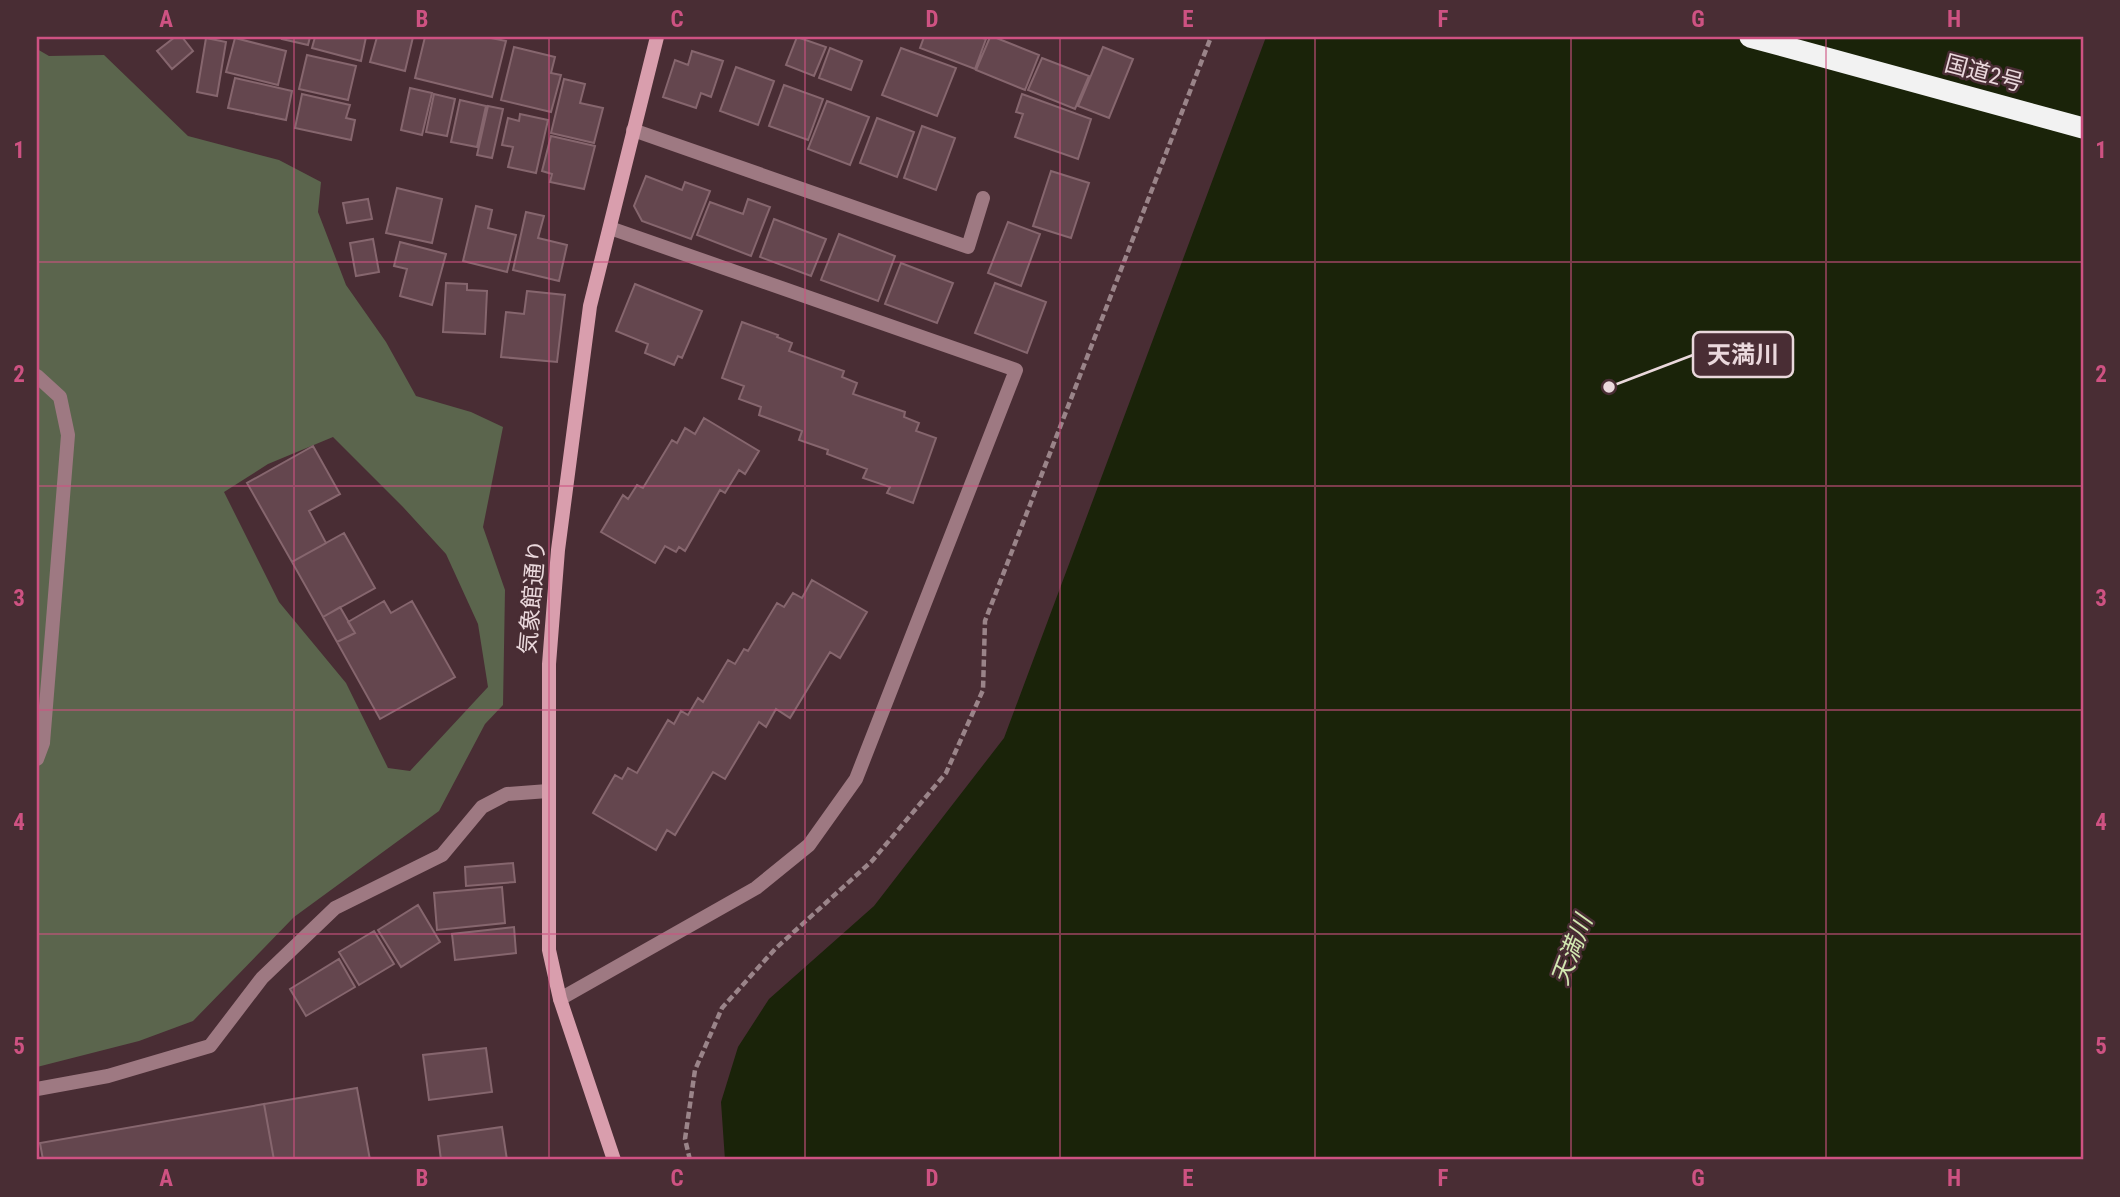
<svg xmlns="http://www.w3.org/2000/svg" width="2120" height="1197" viewBox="0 0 2120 1197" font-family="'Roboto Condensed','Noto Sans JP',sans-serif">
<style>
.green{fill:#5b654d;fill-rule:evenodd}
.water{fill:#1a2309}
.building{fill:#64464e;stroke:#86666e;stroke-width:2}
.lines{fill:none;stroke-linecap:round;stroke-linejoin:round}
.path{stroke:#9a8489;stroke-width:4.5;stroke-dasharray:7 3.5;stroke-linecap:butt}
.lane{stroke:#9e7982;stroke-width:14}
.street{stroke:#9e7982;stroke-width:14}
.secondary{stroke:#d99ead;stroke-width:14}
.highway{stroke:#f2f2f2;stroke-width:21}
.grid{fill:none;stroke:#ce5282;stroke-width:2;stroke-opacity:0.55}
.labels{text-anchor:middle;stroke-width:5;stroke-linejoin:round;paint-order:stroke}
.street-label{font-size:23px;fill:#ead8dc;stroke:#492d34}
.water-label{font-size:24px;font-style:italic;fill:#d2e8b1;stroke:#492d34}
.leader{fill:none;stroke:#ead8dc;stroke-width:2.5}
.callout-dot{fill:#ead8dc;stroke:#492d34;stroke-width:2.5}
.callout{fill:#492d34;stroke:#ead8dc;stroke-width:2.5}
.callout-label{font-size:24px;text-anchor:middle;font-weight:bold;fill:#ead8dc}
.neatline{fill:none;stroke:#ce5282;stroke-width:2.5}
.grid-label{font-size:23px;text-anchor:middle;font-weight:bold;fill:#ce5282}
</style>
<rect width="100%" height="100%" fill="#492d34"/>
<path class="green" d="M37,49L49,56L104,55L188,136L279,160L321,182L318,212L346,285L386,342L416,396L471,412L503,427L483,527L505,590L503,705L485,724L439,811L294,917L193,1021L139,1041L37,1067ZM333,437L403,507L446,554L478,624L488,687L410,771L388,768L346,683L279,602L224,492L268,464Z"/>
<path class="water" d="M1266,37H2083V1152L2080,1160H725L721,1102L738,1047L769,999L874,906L1004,738Z"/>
<path class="building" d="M175,37H182L193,51L172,69L157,51Z
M283,37H310L308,45L282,39Z
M315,37H366L361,61L312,48Z
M377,37H413L405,71L370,62Z
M425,37H486L506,41L492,97L415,78Z
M797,37L826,47L814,76L786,65Z
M924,37H979L986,39L975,69L920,48Z
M990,37H994L1039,55L1025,90L976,70Z
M206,38L226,42L217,96L197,92Z
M235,38L286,51L278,85L226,72Z
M514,47L555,57L551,73L561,75L551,112L501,100Z
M1103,47L1133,59L1109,118L1078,106Z
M830,48L862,61L851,90L819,78Z
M901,48L956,68L937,116L882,95Z
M692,51L723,61L711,97L701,93L696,108L663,97L675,60L688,65Z
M307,55L356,66L348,100L299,89Z
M1042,58L1089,76L1075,109L1028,90Z
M736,67L774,81L758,125L720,111Z
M235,78L292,91L286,120L228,108Z
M564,79L585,84L580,103L603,108L594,143L551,133Z
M784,85L823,99L808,140L769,126Z
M410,88L432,93L422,135L401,130Z
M302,94L350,105L346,118L355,120L351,140L295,128Z
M434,94L455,99L447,136L426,132Z
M1022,94L1091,119L1078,159L1015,137L1023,114L1016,112Z
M460,100L486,106L477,147L451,142Z
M827,101L869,117L850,165L808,149Z
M488,106L503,109L492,158L477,155Z
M520,114L548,120L536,173L508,167L513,147L502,145L508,118L519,121Z
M877,118L914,132L897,177L860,163Z
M922,126L955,138L936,190L904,178Z
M551,136L595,146L584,189L550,182L552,174L542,171Z
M1051,171L1089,183L1071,238L1033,226Z
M646,176L682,190L685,182L710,191L691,239L642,221L634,206Z
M397,188L442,199L432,243L386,233Z
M368,199L372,219L347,223L343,203Z
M748,199L770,207L751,256L697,235L710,202L743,214Z
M476,206L492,210L488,228L516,235L507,272L463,261Z
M526,212L544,216L538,238L567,245L559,281L513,270Z
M774,219L826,239L811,276L760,257Z
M1008,222L1040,234L1021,286L988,273Z
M839,234L895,256L878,301L821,280Z
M373,239L379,272L356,276L350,243Z
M400,242L446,254L432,305L400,296L407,269L394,266Z
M901,263L953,283L937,323L885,304Z
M446,283L467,284V290L487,291L485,334L443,332Z
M995,283L1046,302L1027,353L975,333Z
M635,284L702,311L682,358L678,356L674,365L645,353L648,344L616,331Z
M527,291L565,295L557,362L501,357L506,312L524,314Z
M742,322L778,335L777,337L792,343L789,351L844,371L842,377L857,383L853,394L905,412L904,417L919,423L916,431L936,438L913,503L887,493L890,487L863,478L867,469L827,454L828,450L799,440L802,431L759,415L761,407L739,399L744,386L722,378Z
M704,418L759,451L745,474L739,470L725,493L720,490L685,551L679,547L676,552L665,546L655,563L601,532L623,495L628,499L637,485L643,488L672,440L677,443L685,428L695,434Z
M313,446L340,494L309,511L326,543L292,562L247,483Z
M344,533L375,588L323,617L292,562Z
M812,580L867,612L840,658L830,652L790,718L776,709L766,727L759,722L725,779L713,772L675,835L667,830L656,850L593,813L615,775L622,779L628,768L637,773L668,720L674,724L681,711L688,715L698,698L703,702L728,660L735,664L744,649L748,651L777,603L784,607L793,593L802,598Z
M384,601L391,613L412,601L455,677L380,719L337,642L355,633L348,622Z
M340,607L355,633L337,642L323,617Z
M513,863L515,882L466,886L465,867Z
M502,887L505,923L437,930L434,893Z
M418,905L440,942L401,967L378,930Z
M514,927L516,953L455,960L452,934Z
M374,931L394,964L359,985L339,952Z
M339,959L355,987L306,1016L290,989Z
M486,1048L492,1092L429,1100L423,1055Z
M357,1088L370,1160H274L264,1104Z
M264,1104L274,1160H43L40,1143Z
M502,1127L507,1160H441L438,1136Z"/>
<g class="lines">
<path class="path" d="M690,1160L685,1139L695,1070L722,1008L775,949L872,861L946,773L983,690L985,621L1211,37"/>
<path class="lane" d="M633,130L968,247L983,198
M37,376L60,397L68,435L43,743L37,759"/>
<path class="street" d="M560,999L756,888L809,845L856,779L1016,370L610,228
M37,1089L108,1076L210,1046L262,978L335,908L442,855L482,807L507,794L548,791"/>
<path class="secondary" d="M614,1160L560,999L549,950V664L558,550L590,306L657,37"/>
<path class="highway" d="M1750,37L2083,128"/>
</g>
<path class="grid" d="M294,37V1160M549,37V1160M805,37V1160M1060,37V1160M1315,37V1160M1571,37V1160M1826,37V1160M37,262H2083M37,486H2083M37,710H2083M37,934H2083"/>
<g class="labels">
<g class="street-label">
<text transform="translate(1984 73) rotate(15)" y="8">国道2号</text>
<text transform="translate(532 597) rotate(-85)" y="8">気象館通り</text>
</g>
<g class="water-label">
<text transform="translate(1572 950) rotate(-69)" y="8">天満川</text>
</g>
</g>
<path class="leader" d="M1609 387L1693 355"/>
<circle class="callout-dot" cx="1609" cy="387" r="7"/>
<rect class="callout" x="1693" y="332" width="100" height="45" rx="7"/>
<g class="callout-label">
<text x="1743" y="363">天満川</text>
</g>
<rect width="2120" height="1197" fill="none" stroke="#492d34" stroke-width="77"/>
<rect x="38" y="38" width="2044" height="1120" class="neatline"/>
<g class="grid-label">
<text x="166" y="27">A</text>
<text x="422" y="27">B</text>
<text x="677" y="27">C</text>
<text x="932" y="27">D</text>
<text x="1188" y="27">E</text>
<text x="1443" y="27">F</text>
<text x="1698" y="27">G</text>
<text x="1954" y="27">H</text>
<text x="19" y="158">1</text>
<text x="2101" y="158">1</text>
<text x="19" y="382">2</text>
<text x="2101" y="382">2</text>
<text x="19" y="606">3</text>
<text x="2101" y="606">3</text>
<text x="19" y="830">4</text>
<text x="2101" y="830">4</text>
<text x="19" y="1054">5</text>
<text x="2101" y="1054">5</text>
<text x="166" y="1186">A</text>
<text x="422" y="1186">B</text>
<text x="677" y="1186">C</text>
<text x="932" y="1186">D</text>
<text x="1188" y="1186">E</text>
<text x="1443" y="1186">F</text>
<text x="1698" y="1186">G</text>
<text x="1954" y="1186">H</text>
</g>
</svg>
